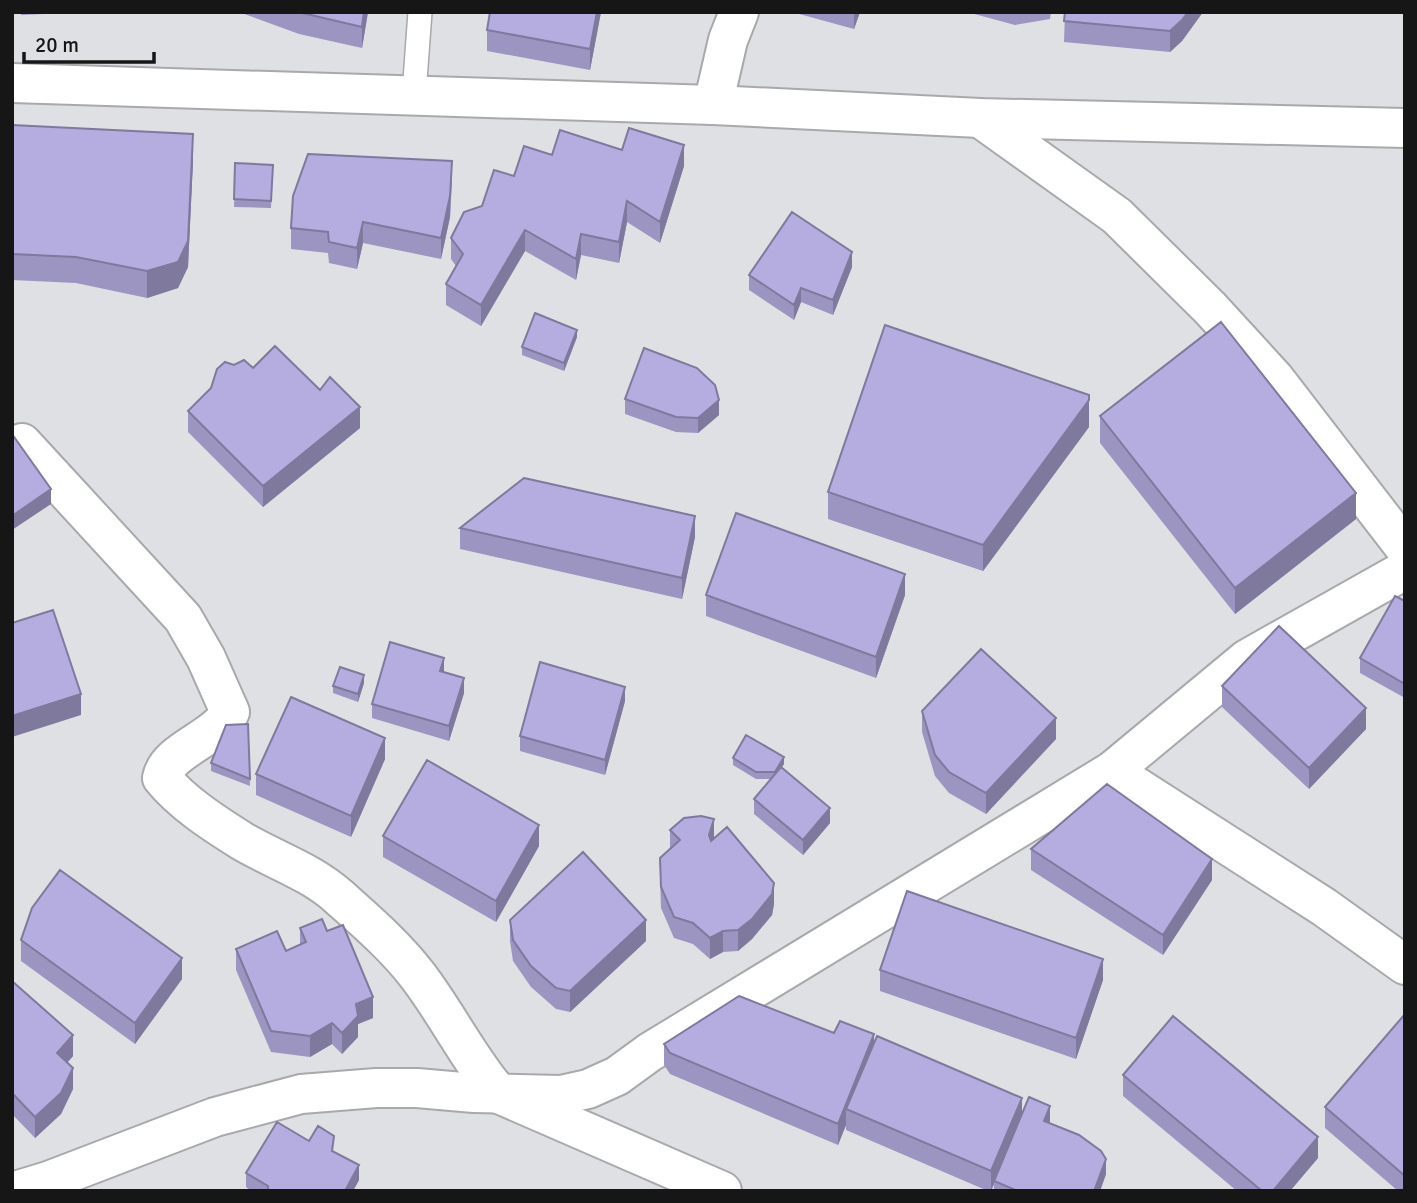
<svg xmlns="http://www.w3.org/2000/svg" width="1417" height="1203" viewBox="0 0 1417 1203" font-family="Signika,sans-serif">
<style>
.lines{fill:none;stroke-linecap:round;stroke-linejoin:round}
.lane-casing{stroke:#a8a9ac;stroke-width:26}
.street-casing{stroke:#a8a9ac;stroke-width:42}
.secondary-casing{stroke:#a8a9ac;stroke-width:42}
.highway-casing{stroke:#a8a9ac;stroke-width:42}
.lane{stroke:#fff;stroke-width:23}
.street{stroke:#fff;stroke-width:38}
.secondary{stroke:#fff;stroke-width:38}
.highway{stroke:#fff;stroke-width:38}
.wall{fill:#9c95c1}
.shaded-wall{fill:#7f799d}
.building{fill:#b5ade0;stroke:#7f799d;stroke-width:2}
</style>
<rect width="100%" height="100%" fill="#dee0e3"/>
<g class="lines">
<g class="lane-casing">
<path id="lane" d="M414,94L420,12"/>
</g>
<g class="street-casing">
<path id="street" d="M980,118L1117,216L1210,308L1275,379L1405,548
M22,443L183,618L206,658L230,712C217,739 168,749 162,778C182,803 215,824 242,841C274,860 310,871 339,897C366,921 396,947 418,976C447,1014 468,1058 499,1094L722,1191
M1112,771L1324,907L1405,965"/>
</g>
<g class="secondary-casing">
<path id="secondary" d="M713,105L728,40L739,12
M15,1191L48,1181L215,1117L301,1094L376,1088H417L474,1093L561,1095L588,1089L617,1076L650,1052L1112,771L1247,659L1405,570"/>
</g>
<g class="highway-casing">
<path id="highway" d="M12,83L713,105L980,118L1405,128"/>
</g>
<use href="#lane" class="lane"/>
<use href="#street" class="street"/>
<use href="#secondary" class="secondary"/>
<use href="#highway" class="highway"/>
</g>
<path class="wall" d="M21,12H65V13L21,15Z
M239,12H368L362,48L299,34Z
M490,12H601L590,70L487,51V30Z
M792,12H860L854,29Z
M967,12H1051L1050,19L1015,25Z
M1065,12H1203L1182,41L1170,52L1064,42Z
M12,125L193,161L188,267L178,288L147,298L76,283L12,280Z
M622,150L684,166L660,243L627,222L619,263L581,255L576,280L525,251L481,326L446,305V284L456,266L451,259V238L482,206L514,176L552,155Z
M235,163L273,165L271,208L234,207Z
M452,182L450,217L441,259L363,243L357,269L329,263L328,253L291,249V228Z
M852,267L833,315L801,302L794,320L749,290V275Z
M577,337L564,371L522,355V347Z
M253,368L320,390L360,428L263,507L188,432V411Z
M625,399L719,415L698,433L676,432L625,414Z
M1100,416L1356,519L1235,614L1100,443Z
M1089,427L983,571L828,519V492Z
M460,528L695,537L682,599L460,549Z
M706,595H905L876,678L706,616Z
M1405,601V698L1360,673V658Z
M444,672L464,693L449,741L372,718V704Z
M364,683L358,702L333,693V686Z
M1222,686L1366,729L1309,789L1222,707Z
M625,701L605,775L520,751V736Z
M922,711L1056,739L986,814L949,793L935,776L922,732Z
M248,724L250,786L211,771V763Z
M733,758L784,764L781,768L830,823L803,855L754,814V799L771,779H756L733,765Z
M385,759L351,837L256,795V774Z
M670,830L714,839L774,904L772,915L752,939L738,951L723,952L710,959L693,944L674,938L661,908L660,879V858L670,848Z
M383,836L539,846L496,922L383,857Z
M1031,849L1212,880L1163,955L1031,870Z
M510,920L646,941L570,1012L556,1009L531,987L513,961L510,941Z
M300,928L327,931L373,1018L358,1024V1037L342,1054L332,1044L310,1057L271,1052L236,970V949L286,951L300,945Z
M21,940L182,979L135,1044L21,961Z
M880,970L1103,980L1076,1059L880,991Z
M12,981L73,1056L67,1063L73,1089L61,1114L35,1138L12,1114Z
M1405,1014V1191H1398L1325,1128V1107Z
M834,1033L874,1044L1022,1114L1050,1121L1049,1123L1106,1174L1100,1191H994V1184L991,1191H988L846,1130V1125L838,1145L670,1074L664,1065V1044Z
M1123,1075L1318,1158L1290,1191H1237L1123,1096Z
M334,1152L359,1180L353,1191H251L246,1187V1173Z"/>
<path class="shaded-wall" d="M364,12H368L362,48V27Z
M597,12H601L590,70V49Z
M855,12H860L854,29V15Z
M1188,12H1203L1182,41L1170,52V31Z
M193,134V161L188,267L178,288L147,298V271Z
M684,145V166L660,243V222Z
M452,161L450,217L441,259V238Z
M627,201V222L619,263V242Z
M363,222V243L357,269V248Z
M525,230V251L481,326V305Z
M581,234V255L576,280V259Z
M852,252V267L833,315V300Z
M801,288V302L794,320V305Z
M577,330V337L564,371V363Z
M719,400V415L698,433V418Z
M1089,400V427L983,571V545Z
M360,407V428L263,507V486Z
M51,489V504L12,530V516Z
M1356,493V519L1235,614V588Z
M695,516V537L682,599V578Z
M905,574V595L876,678V657Z
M444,658V673L440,671Z
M364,675V683L358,702V694Z
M464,678V693L449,741V726Z
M625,687V701L605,775V760Z
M81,694V715L12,737V716Z
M1366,708V729L1309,789V768Z
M1056,718V739L986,814V793Z
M385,738V759L351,837V816Z
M784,757V764L775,779V772Z
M830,808V823L803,855V840Z
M714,819V840L709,856V835Z
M539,825V846L496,922V901Z
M1212,859V880L1163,955V935Z
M774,883V904L772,915L752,939L738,951V930Z
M646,920V941L570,1012V991Z
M723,931V952L710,959V938Z
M182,958V979L135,1044V1023Z
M1103,959V980L1076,1059V1038Z
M373,997V1018L358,1024V1037L342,1054V1033L356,1004Z
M332,1023V1044L310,1057V1036Z
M874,1034V1055L846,1109V1125L838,1145V1124Z
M73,1035V1056L57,1074V1053Z
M73,1068V1089L61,1114L35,1138V1117Z
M1022,1098V1119L994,1181V1184L991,1191V1171Z
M1050,1106V1121L1044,1136V1121Z
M1318,1137V1158L1290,1191H1273Z
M1106,1159V1174L1100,1191H1094Z
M359,1165V1180L353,1191H345Z"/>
<path class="building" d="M298,12H364L362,27Z
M490,12H597L590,49L487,30Z
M1065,12H1188L1182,20L1170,31L1064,21Z
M12,125L193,134L188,241L178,262L147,271L76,257L12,254Z
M629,128L684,145L660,222L627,201L619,242L581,234L576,259L525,230L481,305L446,284L463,254L451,238L464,212L482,206L494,170L514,176L524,146L552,155L560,130L622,150Z
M308,154L452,161L450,196L441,238L363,222L357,248L329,242L328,232L291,228L293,196Z
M235,163L273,165L271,201L234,199Z
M792,212L852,252L833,300L801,288L794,305L749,275Z
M535,313L577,330L564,363L522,347Z
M1221,322L1356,493L1235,588L1100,416Z
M885,325L1089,395V400L983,545L828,492Z
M275,346L320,390L330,377L360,407L263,486L188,411L211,388L217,369L225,362L234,365L244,360L253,368Z
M644,348L697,368L715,385L719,400L698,418L676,417L625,399Z
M12,434L51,489L12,516Z
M524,478L695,516L682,578L460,528Z
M736,513L905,574L876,657L706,595Z
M1395,596L1405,601V684L1360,658Z
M53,610L81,694L12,716V623Z
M1279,626L1366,708L1309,768L1222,686Z
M390,642L444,658L440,671L464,678L449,726L372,704Z
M981,649L1056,718L986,793L949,772L935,755L922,711Z
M540,662L625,687L605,760L520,736Z
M340,667L364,675L358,694L333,686Z
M291,697L385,738L351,816L256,774Z
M248,724L250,779L211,763L226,725Z
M746,735L784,757L775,772H756L733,758Z
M427,760L539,825L496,901L383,836Z
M781,767L830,808L803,840L754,799Z
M1107,784L1212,859L1163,935L1031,849Z
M701,816L714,819L709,835L711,841L727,827L774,883L772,894L752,919L738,930L723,931L710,938L693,923L674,917L661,887L660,858L680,840L670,830L684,818Z
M583,852L646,920L570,991L556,988L531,966L513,940L510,920Z
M60,870L182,958L135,1023L21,940L32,908Z
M907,891L1103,959L1076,1038L880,970Z
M322,919L327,931L343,925L373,997L356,1004L358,1016L342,1033L332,1023L310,1036L271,1031L236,949L277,931L286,951L306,942L300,928Z
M12,981L73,1035L57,1053L73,1068L61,1093L35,1117L12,1093Z
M739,996L834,1033L840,1021L874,1034L838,1124L670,1053L664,1044Z
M1405,1014V1176L1325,1107Z
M1173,1016L1318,1137L1273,1191H1262L1123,1075Z
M877,1036L1022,1098L991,1171L846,1109Z
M1029,1097L1050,1106L1044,1121L1079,1135L1101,1151L1106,1159L1094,1191H1018L994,1181Z
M277,1122L309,1141L318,1126L334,1136L332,1151L359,1165L345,1191H268V1186L246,1173Z"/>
<rect width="1417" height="1203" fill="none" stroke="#161617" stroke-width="28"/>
<path d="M24 52v10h130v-10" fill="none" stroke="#161617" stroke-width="3.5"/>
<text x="35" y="52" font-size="21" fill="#161617" stroke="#dee0e3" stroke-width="5" paint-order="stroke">20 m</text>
</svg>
